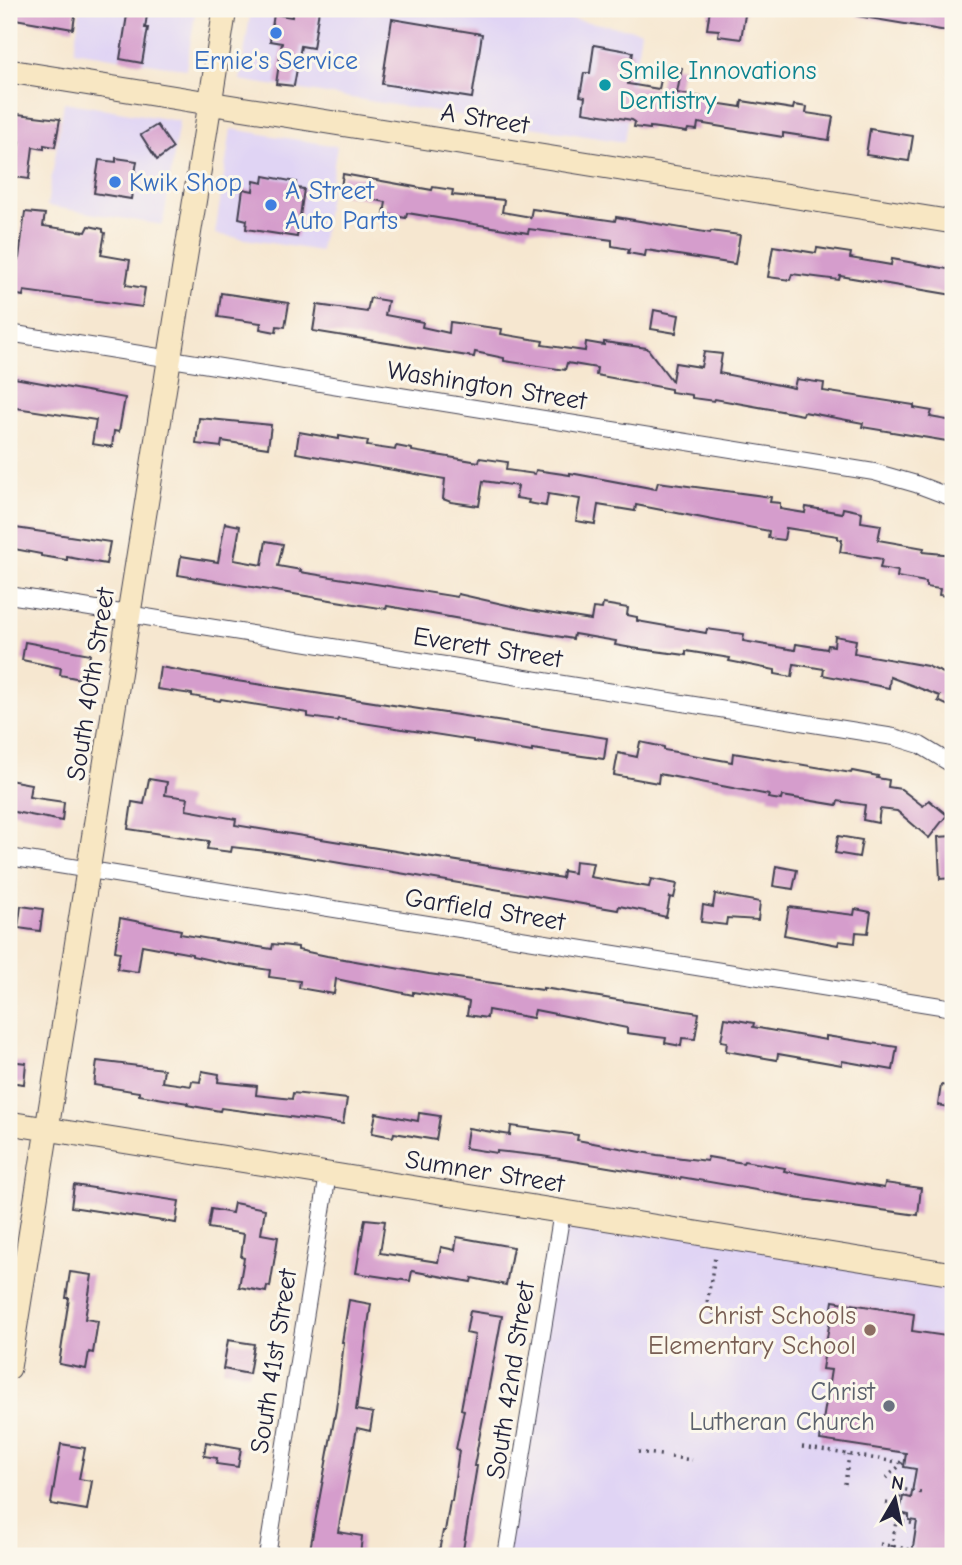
<svg xmlns="http://www.w3.org/2000/svg" width="962" height="1565" viewBox="0 0 962 1565" font-family="'Comic Neue',sans-serif">
<style>
.built{fill:#e0d4f4}
.building{fill:#d59dcc}
.lines{fill:none;stroke-linecap:round;stroke-linejoin:round}
.street-casing{stroke:#424051;stroke-width:18}
.secondary-casing{stroke:#424051;stroke-width:25}
.path{stroke:#424051;stroke-width:3.5;stroke-dasharray:2 5;stroke-linecap:butt}
.street{stroke:#fff;stroke-width:16}
.secondary{stroke:#f8e7c3;stroke-width:23}
.shop-dot{fill:#3f7fe0;stroke:#fbf7ec;stroke-width:2.5}
.culture-dot{fill:#0f9aa8;stroke:#fbf7ec;stroke-width:2.5}
.education-dot{fill:#8d6e63;stroke:#fbf7ec;stroke-width:2.5}
.worship-dot{fill:#6b7280;stroke:#fbf7ec;stroke-width:2.5}
.labels{text-anchor:middle;stroke-width:6;stroke-linejoin:round;paint-order:stroke}
.shop-label{font-size:26px;fill:#366cbe;stroke:#fbf7ec;text-anchor:start}
.culture-label{font-size:26px;fill:#0d838f;stroke:#fbf7ec;text-anchor:start}
.street-label{font-size:26px;fill:#22223b;stroke:#fbf7ec}
.education-label{font-size:26px;fill:#785e54;stroke:#fbf7ec;text-anchor:end}
.worship-label{font-size:26px;fill:#5b616d;stroke:#fbf7ec;text-anchor:end}
</style>
<rect width="100%" height="100%" fill="#fbf7ec"/>
<filter id="ink" filterUnits="userSpaceOnUse"><feTurbulence type="fractalNoise" baseFrequency=".0143" numOctaves="2"/><feDisplacementMap in="SourceGraphic" scale="14" xChannelSelector="R" yChannelSelector="G"/><feConvolveMatrix kernelMatrix="1 2 1 2 8 2 1 2 1" color-interpolation-filters="sRGB"/></filter>
<filter id="wash" filterUnits="userSpaceOnUse"><feTurbulence type="fractalNoise" baseFrequency=".00686" numOctaves="4" result="noise"/><feDisplacementMap in="SourceGraphic" scale="28" xChannelSelector="R" yChannelSelector="G"/><feGaussianBlur stdDeviation="1.57" result="paint"/><feColorMatrix in="noise" values="0 0 0 0 0 0 0 0 0 0 0 0 0 0 0 0 0 1.4 0 .05"/><feComposite in="paint" operator="in"/></filter>
<g filter="url(#wash)">
<rect width="100%" height="100%" fill="#f6e7d0"/>
<path class="built" d="M80,9H196L186,69L74,51Z
M251,9H543L542,14L641,31L624,142L240,80Z
M64,102L179,121L163,225L47,206Z
M231,129L337,146L320,251L215,234Z
M562,1212L953,1274V1556H506Z"/>
<g id="blocks">
<path class="building" d="M9,9H76L73,29L9,18Z
M128,9H148L145,28H148L142,63L120,59Z
M293,9L319,10L313,48L301,46L294,86L276,84L282,43L270,41L274,14L292,17Z
M710,9H746L741,39L718,36L719,30L707,29Z
M858,9H953V32L857,16Z
M392,19L482,34L472,98L382,84Z
M594,45L633,52L628,84L659,89L664,65L682,68L677,93L702,97L701,101L741,107L742,101L793,109L794,105L807,107L806,113L833,117L829,140L783,133V137L698,123L697,130L688,129L687,132L650,127V129L634,127L635,122L632,120L583,112L585,97L580,96L584,73H590Z
M9,113L60,119L55,147L44,145V149L33,147L29,179L14,177L19,141L9,139Z
M157,125L173,148L157,160L141,135Z
M870,129L913,136L909,161L866,155Z
M116,158L137,161L131,199L94,193L99,160L116,162Z
M343,174L432,190L433,187L453,190L452,195L504,200L502,212L531,217L530,219L532,209L615,221L616,217L710,233L711,231L740,235L735,264L646,250L645,256L628,253L629,249L612,246V240L529,229L528,233L407,213L406,218L384,214L386,202L340,194Z
M264,176L296,182L295,188L304,189L297,237L246,229L247,220L239,218L243,189L253,191L254,181L263,183Z
M25,212L45,214L43,226L86,232L89,226L103,229V232L105,233L101,255L130,260L126,285L145,288L142,307L24,291L23,296L9,293L12,260L17,261L19,258Z
M773,246L816,253L817,248L851,253L850,258L891,265L892,259L953,270V295L840,276L839,280L792,274L790,280L768,277Z
M221,293L289,303L285,327L277,326L276,332L260,329L261,323L218,317Z
M370,298L388,301L385,315L423,322L422,327L449,333L450,322L502,329L501,334L543,341L542,345L585,351L586,342L604,345V342L647,348L672,381L675,363L701,367L704,352L722,354L719,373L794,388L796,379L824,383L823,391L914,405V408L932,411L930,417L953,421V442L862,427L863,423L804,412L803,415L715,399L714,401L692,398V395L671,392V389L596,375L597,368L567,363L565,370L504,361V358L475,352L474,357L313,331L317,305L367,312Z
M654,310L679,315L676,333L651,329Z
M9,377L125,398L119,432L114,431L112,447L92,444L96,420L9,407Z
M199,418L271,425L268,448L222,441L221,447L196,444Z
M299,432L339,439V436L368,441L367,446L395,450L396,446L412,449V451L479,462L480,458L507,462L506,470L535,474L536,470L570,475V473L656,489L658,482L771,497L770,502L780,503V509L805,513L806,507L842,513L843,508L862,512L861,522L881,525L878,540L924,548L923,552L953,555V597L939,595L940,589L926,587V582L897,577L898,571L880,568L882,559L840,552L842,540L838,539V536L786,528L784,540L768,538L769,531L636,505L635,511L598,505L595,524L576,521L580,499L548,494L546,506L528,503L529,500L516,498L518,486L483,481L479,506L451,502L443,499L445,479L296,453Z
M225,523L240,526L234,560L262,565L266,541L283,544L278,566L301,570L300,572L457,597L458,594L529,610L591,620L593,608L602,609L603,604L628,608L627,615L637,617V621L706,633L707,629L744,634L743,641L795,650L796,644L827,649L828,645L834,646L835,636L856,640L854,653L927,666L948,675L953,664V708L938,701L940,696L890,677L889,688L823,675L824,669L794,664L792,677L775,674V670L729,661L730,658L686,651V655L632,648L615,645L616,641L574,634L573,639L387,606L386,609L361,605L178,575L181,556L218,562Z
M9,527L110,542L106,564L67,557V560L41,556V554L9,548Z
M25,642L90,654L86,680L60,675L61,668L22,660Z
M160,667L237,681L607,738L604,759L532,749V752L473,742V740L338,719L337,721L308,717V713L221,699L220,701L192,696V694L157,689Z
M640,742L664,747V750L732,762L733,753L851,773L852,771L878,776L877,778L889,780L888,787L901,789L923,806L929,800L947,815L929,838L897,811L880,809L878,823L863,820L865,805L838,801L837,805L782,796L781,800L768,798L769,795L659,774L658,783L614,775L618,753L637,757Z
M149,779L167,782L165,795L188,798L186,810L236,819L235,825L562,878L563,871L574,873L575,861L593,863L590,877L649,887L651,879L677,884L674,898L670,897L666,917L645,912V911L619,906L618,910L275,852L232,847L231,852L207,849L209,841L128,829L132,802L144,804Z
M9,780L31,784L29,797L64,802L62,821L9,811Z
M838,836L862,840L859,857L835,853Z
M953,836V878L940,879L938,837Z
M776,866L797,870L793,889L773,886Z
M715,894L760,902L758,920L727,918L726,925L701,922L703,905L713,907Z
M21,906L43,909L40,931L18,928Z
M789,907L854,915L855,909L871,912L868,933L856,932L855,943L839,941L838,945L784,935Z
M120,918L181,930L180,934L221,941L272,949L273,944L298,947V950L327,956L429,974L543,990V988L699,1013L695,1039L682,1038L681,1046L665,1043L666,1038L627,1033V1028L535,1010L533,1018L488,1010L487,1018L467,1015L469,1002L462,1000L413,992V995L336,979L334,994L299,988L300,981L269,977L270,970L229,964L192,956V954L142,945L138,972L117,969L120,952L115,951Z
M725,1018L754,1023L753,1027L826,1040V1036L897,1047L893,1070L842,1061V1065L778,1054L777,1060L726,1051L727,1042L721,1041Z
M9,1061L26,1063L24,1084L9,1082Z
M97,1061L164,1069L162,1082L191,1086L192,1081L200,1082L202,1071L219,1074L218,1082L257,1086L256,1095L292,1099L293,1093L347,1099L343,1124L221,1108L220,1111L187,1105L188,1103L139,1095V1092L94,1085Z
M941,1085L953,1087V1108L938,1105Z
M376,1113L418,1121L419,1113L440,1116L436,1140L394,1133L393,1137L372,1133Z
M511,1126L578,1135L577,1140L657,1155L707,1161L708,1157L743,1163L744,1161L785,1168L784,1171L884,1188L885,1183L921,1188L918,1215L795,1198L796,1197L681,1177L680,1179L542,1156L497,1151V1153L465,1148L468,1128L510,1135Z
M74,1185L179,1201L176,1223L71,1207Z
M234,1203L265,1209L261,1234L278,1237L270,1287L267,1286L266,1292L239,1287L244,1258L241,1257L244,1234L208,1228L211,1209L232,1213Z
M365,1219L385,1221L380,1253L438,1262L441,1247L455,1250L457,1237L513,1247L506,1285L472,1278L471,1282L412,1271L410,1281L356,1273Z
M70,1272L92,1275L85,1319L98,1321L93,1353L89,1352L86,1369L59,1364L69,1298H66Z
M349,1300L371,1304L356,1410L373,1413L370,1431L357,1428L338,1532L362,1536L360,1556H320L309,1555L336,1409L344,1342H342Z
M833,1301L914,1314L912,1331L953,1337V1556L912,1554L917,1521L909,1520V1515L900,1513L903,1496L911,1498L916,1469L904,1467L906,1453L820,1440L831,1370L822,1369Z
M470,1311L502,1316L474,1466H477L462,1556H438L443,1531H445L450,1501H452L459,1450L456,1449L464,1410L461,1409L475,1335L466,1333Z
M228,1340L254,1344L249,1374L223,1369Z
M206,1442L241,1448L238,1467L216,1464L217,1458L204,1456Z
M61,1444L85,1448L79,1479L92,1481L87,1510L51,1504Z"/>
</g>
</g>
<g filter="url(#ink)">
<use href="#blocks" fill-opacity="0" stroke="#424051" stroke-width="2"/>
<g class="lines">
<g class="street-casing">
<path id="street" d="M9,333L874,472L916,484L953,498
M9,595L894,737L920,745L953,765
M9,857L953,1008
M267,1556L328,1174
M506,1556L562,1212"/>
</g>
<g class="secondary-casing">
<path id="secondary" d="M9,71L953,222
M9,1123L953,1274
M9,1368L225,9"/>
</g>
<path class="path" d="M714,1314L707,1303L715,1256
M802,1447L903,1463
M638,1452L661,1455
M950,1454L953,1455
M671,1457L692,1460
M886,1478L903,1463
M845,1484L849,1455
M886,1503L902,1506
M896,1521L917,1524
M880,1544L913,1550
M892,1547L901,1489L923,1493"/>
<use href="#street" class="street"/>
<use href="#secondary" class="secondary"/>
</g>
</g>
<g class="shop-dot">
<circle cx="276" cy="33" r="7"/>
<circle cx="115" cy="182" r="7"/>
<circle cx="271" cy="205" r="7"/>
</g>
<circle class="culture-dot" cx="605" cy="85" r="7"/>
<circle class="education-dot" cx="870" cy="1330" r="7"/>
<circle class="worship-dot" cx="889" cy="1406" r="7"/>
<g class="labels">
<g class="shop-label">
<text x="276" y="69" text-anchor="middle">Ernie's Service</text>
<text x="129" y="191">Kwik Shop</text>
<text x="285" y="199">A Street<tspan x="285" dy="30">Auto Parts</tspan></text>
</g>
<g class="culture-label">
<text x="619" y="79">Smile Innovations<tspan x="619" dy="30">Dentistry</tspan></text>
</g>
<g class="street-label">
<text transform="translate(485 118) rotate(9)" y="9">A Street</text>
<text transform="translate(487 385) rotate(9)" y="9">Washington Street</text>
<text transform="translate(488 647) rotate(9)" y="9">Everett Street</text>
<text transform="translate(90 684) rotate(-81)" y="9">South 40th Street</text>
<text transform="translate(485 909) rotate(9)" y="9">Garfield Street</text>
<text transform="translate(485 1171) rotate(9)" y="9">Sumner Street</text>
<text transform="translate(273 1361) rotate(-81)" y="9">South 41st Street</text>
<text transform="translate(510 1380) rotate(-81)" y="9">South 42nd Street</text>
</g>
<g class="education-label">
<text x="856" y="1324">Christ Schools<tspan x="856" dy="30">Elementary School</tspan></text>
</g>
<g class="worship-label">
<text x="875" y="1400">Christ<tspan x="875" dy="30">Lutheran Church</tspan></text>
</g>
</g>
<rect width="962" height="1565" fill="none" stroke="#fbf7ec" stroke-width="35"/>
<g transform="translate(895 1499) rotate(9)" stroke="#fbf7ec" stroke-width="5" paint-order="stroke">
<path d="M0-5L12 26L0 18L-12 26Z" fill="#22223b"/>
<text y="-10" font-size="19" font-weight="bold" text-anchor="middle" fill="#22223b">N</text>
</g>
</svg>
